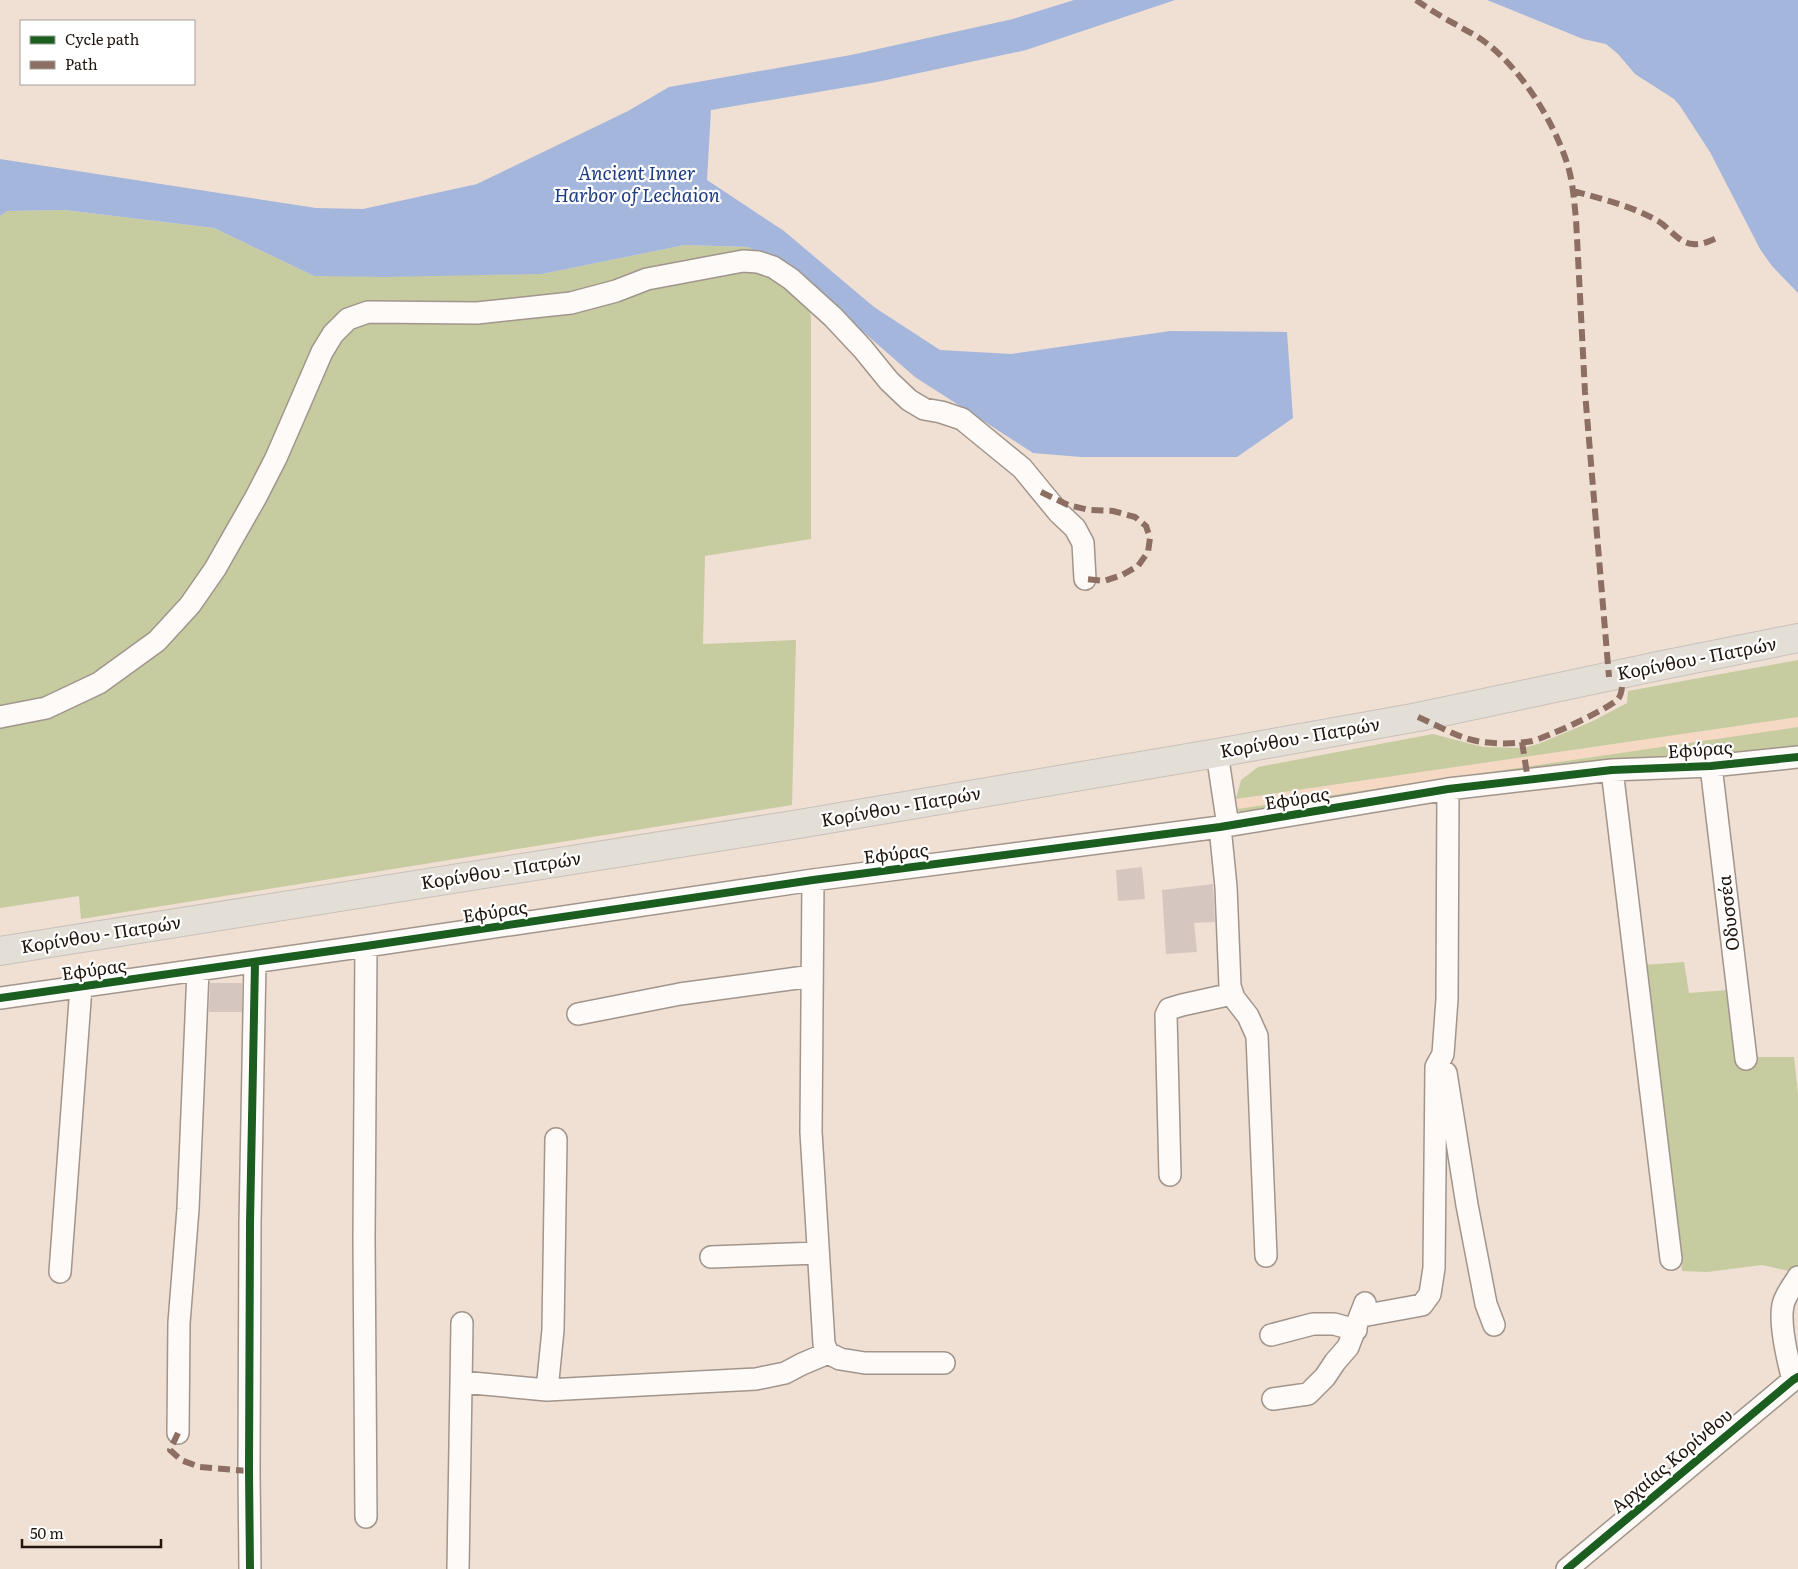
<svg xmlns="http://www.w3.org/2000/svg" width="1798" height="1569" viewBox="0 0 1798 1569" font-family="Literata,serif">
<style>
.built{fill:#f6d9c5}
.green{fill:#c7cba0}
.water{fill:#a5b6dd}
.building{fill:#d5c7bf}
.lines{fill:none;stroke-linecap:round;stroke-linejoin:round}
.minor-casing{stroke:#a1958c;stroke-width:24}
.major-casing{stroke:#c9c1ba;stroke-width:30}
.minor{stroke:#fdfaf8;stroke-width:21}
.major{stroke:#e4dfd6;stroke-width:28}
.quiet{stroke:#8d6e63;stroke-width:6;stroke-dasharray:12 6;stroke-linecap:butt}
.cycleway-casing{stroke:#fff;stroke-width:11}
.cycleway{stroke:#1b5e20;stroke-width:8}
.labels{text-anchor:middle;stroke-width:4.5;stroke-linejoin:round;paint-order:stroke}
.street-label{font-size:18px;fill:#21160e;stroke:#fff}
.water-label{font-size:19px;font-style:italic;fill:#1c3b82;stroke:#fff}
</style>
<rect width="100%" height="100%" fill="#f0dfd3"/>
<path class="built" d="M1798,717V727L1237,809L1236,799Z"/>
<path class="green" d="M64,210L214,228L314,276L542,274L685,245L748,247L806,282L811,318V539L705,556L703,644L796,640L792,805L81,919L79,896L0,908V216L7,211Z
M1798,660V717L1236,799L1241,780L1258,767L1433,734L1483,747L1523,748L1538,744L1593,721L1627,703L1628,691Z
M1798,727V748L1244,816L1237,809Z
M1684,962L1689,993L1728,990L1736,1062L1756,1057H1794L1798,1094V1273L1762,1265L1707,1272L1682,1271L1643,965Z"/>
<path class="water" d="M1074,0H1175L1026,50L877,82L711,110L707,180L784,231L874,307L940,350L1011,354L1170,331L1287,332L1293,418L1237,457H1081L1033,453L915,377L806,282L748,247L685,245L542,274L385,277L314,276L214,228L64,210L7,211L0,216V159L316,208L363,209L477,184L628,111L669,87L851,55L1013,19Z
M1487,0H1798V293L1772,266L1760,249L1710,152L1680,106L1674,99L1635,74L1618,54L1606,44L1583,39Z"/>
<path class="building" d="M1142,867L1145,899L1118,901L1116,870Z
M1213,884L1215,922L1194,923L1197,952L1166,954L1162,890Z
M210,983H242V1012H209Z"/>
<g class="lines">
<g class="minor-casing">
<path id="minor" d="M0,717L46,708L99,683L157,641L190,605L215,569L256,497L276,458L322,352L333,334L348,319L368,312L477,313L571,303L616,291L647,279L743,261L758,262L773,267L791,279L833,317L863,349L889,381L909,400L924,409L941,412L962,419L1022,468L1059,513L1075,528L1083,543L1085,579
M1217,753L1228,826
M1711,766L1746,1059
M1612,770L1671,1259
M1220,827L1226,887L1230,986L1234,998L1248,1016L1257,1036L1266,1256
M813,880L811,1132L824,1344L828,1353L840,1359L865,1363H944
M0,998L366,946L813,880L1220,827L1448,789L1612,770L1711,766L1798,757
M578,1014L680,994L812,976
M1446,1073L1467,1205L1486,1304L1494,1325
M556,1139L553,1330L547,1390L756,1379L785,1373L802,1364L828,1353
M1170,1175L1166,1015L1169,1009L1182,1005L1232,994
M711,1257L818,1253
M60,1272L81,987
M1362,1316L1422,1305L1430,1294L1434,1268L1436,1067L1443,1054L1447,999L1448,789
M1271,1335L1313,1324H1334L1356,1330
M1793,1380C1788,1361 1779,1324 1783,1305C1785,1295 1793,1286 1798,1277
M462,1382L547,1390
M1273,1399L1308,1394L1325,1377L1335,1362L1348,1347L1365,1303
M178,1433L179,1323L188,1209L198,970
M366,1517L364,1239L366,946
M250,1569L249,1471L250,1223L255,962
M458,1569L462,1323
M1567,1569L1793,1380L1798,1377"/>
</g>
<g class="major-casing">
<path id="major" d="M0,951L799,824L1217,753L1418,717L1668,664L1798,638"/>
</g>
<use href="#minor" class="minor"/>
<use href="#major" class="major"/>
<path class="quiet" d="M1416,0C1429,9 1442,17 1455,24C1465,30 1476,35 1485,42C1521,69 1553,120 1567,163C1573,181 1574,201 1576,219L1585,392L1609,677
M1573,191C1602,199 1632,206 1658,221C1670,228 1678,243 1693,244C1702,245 1710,241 1719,237
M1041,492L1068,505L1089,510L1113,511L1135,517L1146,526L1150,538L1148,552L1138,566L1122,575L1104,581L1085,579
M1418,717C1439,726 1460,739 1482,742C1498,744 1516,744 1532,741C1545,738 1609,709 1618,699C1623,693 1622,682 1623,674
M1522,742L1528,780
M178,1433L170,1450L181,1460L200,1467L249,1471"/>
<g class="cycleway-casing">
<path id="cycleway" d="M0,998L366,946L813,880L1220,827L1448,789L1612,770L1711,766L1798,757
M250,1569L249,1471L250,1223L255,962
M1567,1569L1793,1380L1798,1377"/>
</g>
<use href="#cycleway" class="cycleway"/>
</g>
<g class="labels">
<g class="street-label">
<text transform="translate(1697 659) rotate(-11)" y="6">Κορίνθου - Πατρών</text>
<text transform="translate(1300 738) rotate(-10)" y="6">Κορίνθου - Πατρών</text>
<text transform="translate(1700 750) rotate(-4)" y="6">Εφύρας</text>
<text transform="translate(1297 799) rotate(-9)" y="6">Εφύρας</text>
<text transform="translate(901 807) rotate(-10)" y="6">Κορίνθου - Πατρών</text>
<text transform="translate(896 854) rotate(-7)" y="6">Εφύρας</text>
<text transform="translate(501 871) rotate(-9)" y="6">Κορίνθου - Πατρών</text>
<text transform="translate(495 912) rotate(-9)" y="6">Εφύρας</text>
<text transform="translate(1729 913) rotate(-97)" y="6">Οδυσσέα</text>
<text transform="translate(101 935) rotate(-9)" y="6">Κορίνθου - Πατρών</text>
<text transform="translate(94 970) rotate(-8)" y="6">Εφύρας</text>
<text transform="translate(1672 1461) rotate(-40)" y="6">Αρχαίας Κορίνθου</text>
</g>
<g class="water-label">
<text x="637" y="180">Ancient Inner<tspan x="637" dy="22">Harbor of Lechaion</tspan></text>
</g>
</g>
<rect x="20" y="20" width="175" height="65" fill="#ffffff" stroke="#a6a29f"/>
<rect x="30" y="36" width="25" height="8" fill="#1b5e20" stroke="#a6a29f"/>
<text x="65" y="45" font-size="15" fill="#21160e">Cycle path</text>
<rect x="30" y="61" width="25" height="8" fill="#8d6e63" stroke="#a6a29f"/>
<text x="65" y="70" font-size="15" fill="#21160e">Path</text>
<path d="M22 1539v8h139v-8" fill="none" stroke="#21160e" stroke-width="2.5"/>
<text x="30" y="1539" font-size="15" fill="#21160e" stroke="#ffffff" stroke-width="4" paint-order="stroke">50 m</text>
</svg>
